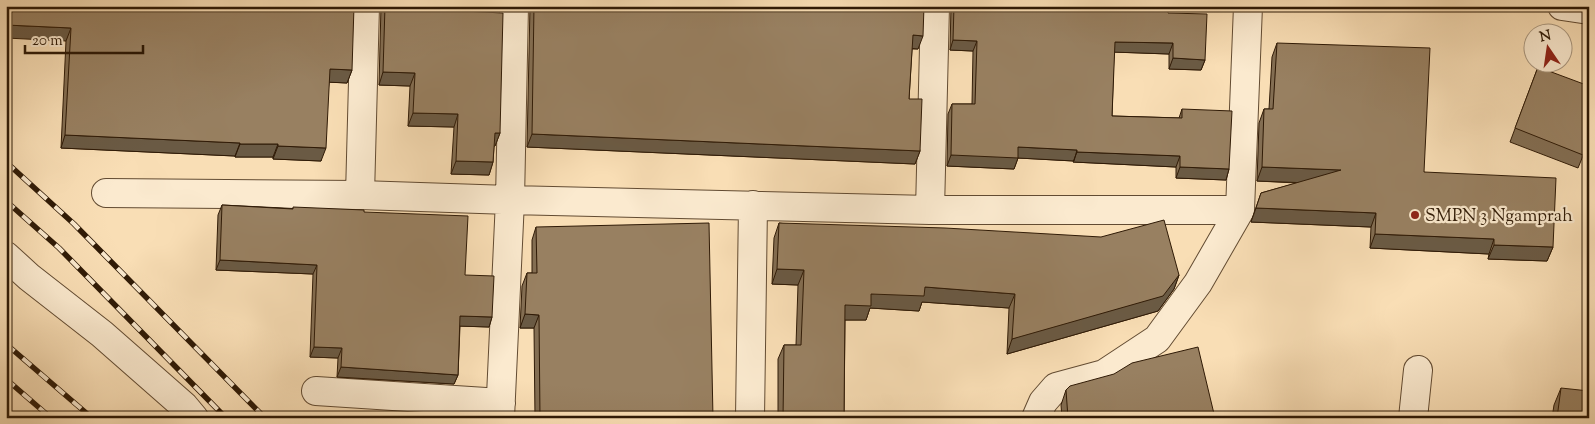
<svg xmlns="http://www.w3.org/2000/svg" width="1595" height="424" viewBox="0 0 1595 424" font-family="'Sorts Mill Goudy',serif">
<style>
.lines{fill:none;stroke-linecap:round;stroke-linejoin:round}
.minor-casing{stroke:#624b32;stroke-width:30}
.minor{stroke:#fbeacf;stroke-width:28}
.rail-casing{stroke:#2f1a06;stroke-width:5.5}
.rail{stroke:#fbeacf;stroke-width:4;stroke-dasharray:11;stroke-linecap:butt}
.wall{fill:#836e53;stroke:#2f1a06}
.shaded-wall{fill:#6a5a44;stroke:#2f1a06}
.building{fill:#988061;stroke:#2f1a06}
.poi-dot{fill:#8f2418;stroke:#fbeacf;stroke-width:2}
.labels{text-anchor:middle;stroke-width:4.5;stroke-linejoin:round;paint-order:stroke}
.poi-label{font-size:18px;fill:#2f1a06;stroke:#fbeacf;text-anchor:start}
</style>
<rect width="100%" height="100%" fill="#f9deb5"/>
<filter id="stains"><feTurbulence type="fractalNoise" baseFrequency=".004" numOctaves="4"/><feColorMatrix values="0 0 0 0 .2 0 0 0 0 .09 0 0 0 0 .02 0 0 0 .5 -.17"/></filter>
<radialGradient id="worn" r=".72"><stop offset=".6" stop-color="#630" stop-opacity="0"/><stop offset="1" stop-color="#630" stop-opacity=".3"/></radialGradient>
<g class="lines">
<g class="minor-casing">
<path id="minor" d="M1562,6L1589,10
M106,193L360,195L510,200L930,210H1240
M360,195L365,6
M930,210L935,6
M6,256L29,277L102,334L184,406L194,418
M316,391L501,403
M500,418L510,200L514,6
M750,418L753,205
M1036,418L1043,402L1056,387L1104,374L1157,339L1198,283L1240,210L1248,6
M1413,418L1418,370"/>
</g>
<use href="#minor" class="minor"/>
<g class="rail-casing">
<path id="rail" d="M6,162L74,224L265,418
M6,201L59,248L226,418
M6,344L92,418
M6,379L51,418"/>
</g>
<use href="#rail" class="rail"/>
</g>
<path class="wall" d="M6,6L352,70L347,83L329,82L321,161L273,159V157H235V156L61,148L66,41Z
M381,6H464L463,11L500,133L495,146H494L493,162L489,175L451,174L454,127L408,126L410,86L379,85Z
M530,6H924L918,49H912L909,99L920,151L915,164L527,147Z
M951,6H1094L1168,13L1205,60L1201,70L1169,69V54L1114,52L1112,116L1179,118L1182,109L1229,169L1226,180L1176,178V167L1073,162L1074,161L1018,158L1014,169L947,166L948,114L952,104H972L973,51L950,50Z
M1277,43L1424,172L1553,247L1547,261L1488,259L1489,254L1370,248L1371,227L1251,222L1261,193L1297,183L1257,181L1259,123L1264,109H1269L1272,57Z
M1538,67L1589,141L1578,168L1510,142Z
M222,205L364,212L465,275L492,317L489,327L460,326L458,375L454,384L337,377L338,358L310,357L313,274L216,270L218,215Z
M779,223L1179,275L1174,289L1158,311L1007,354L1009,308L922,302L919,311L870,308L866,320H845L844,418H778V359L784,345H796L798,285L772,284L774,238Z
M536,227L713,418H535L534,328H520L522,286L527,273H532V240Z
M1561,388L1589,418H1552L1554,405Z
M1066,390L1215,418H1062L1061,405Z"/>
<path class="shaded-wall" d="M6,25L71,28L66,41L6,38Z
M913,35L923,36L918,49L908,48Z
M953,40L977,41L973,51L950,50Z
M1115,42L1173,43L1169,54L1111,52Z
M1173,58L1205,60L1201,70L1169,69Z
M330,69L352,70L347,83L325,82Z
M383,72L415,73L410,86L379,85Z
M413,113L458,114L454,127L408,126Z
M495,133H500L495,146L490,145Z
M532,134L920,151L915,164L527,147Z
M65,135L240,143L235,156L61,148Z
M240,144H278L273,157H235Z
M278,146L326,148L321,161L273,159Z
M1018,147L1077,150L1074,161L1018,158L1014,169L947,166L951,155Z
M1077,152L1180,156L1176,167L1073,162Z
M456,161L493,162L489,175L451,174Z
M1180,167L1229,169L1226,180L1176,178Z
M1262,167L1341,170L1336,184L1257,181Z
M1256,208L1376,213L1371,227L1251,222Z
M1375,234L1494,239L1489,254L1370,248Z
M1494,245L1553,247L1547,261L1488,259Z
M220,260L317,265L313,274L216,270Z
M777,269L804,270L798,285L772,284Z
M1179,275L1174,289L1158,311L1007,354L1012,339Z
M925,287L1015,294L1009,308L922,302L919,311L870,308L866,320H840L845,305L871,294Z
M525,314L539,315L534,328H520Z
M460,316L492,317L489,327L457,326Z
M314,347L342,348L338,358L310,357Z
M341,367L458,375L454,384L337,377Z"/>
<path class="building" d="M6,6H354L352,70L330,69L326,148L278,146V144H240V143L65,135L71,28L6,25Z
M385,6H464L463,11L503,13L500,133H495L493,162L456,161L458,114L413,113L415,73L383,72Z
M534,6H924L923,36L913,35L909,99H922L920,151L532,134Z
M954,6H1094L1168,8V13L1207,14L1205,60L1173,58V43L1115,42L1112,116L1182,118V109L1232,111L1229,169L1180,167V156L1077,152V150L1018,147V158L951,155L952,104H975L977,41L953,40Z
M1277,43L1430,48L1424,172L1556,178L1553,247L1494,245V239L1375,234L1376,213L1256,208L1261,193L1341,170L1262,167L1264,109H1273Z
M1538,67L1589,86V140L1583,155L1515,128Z
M222,205L293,209V207L364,210V212L468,216L465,275L494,276L492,317L460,316L458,375L341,367L342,348L314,347L317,265L220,260Z
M1164,220L1179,275L1163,296L1012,339L1015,294L925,287L924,296L871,294V306L845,305L844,418H783L784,345H801L804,270L777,269L779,223L945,228L1101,237Z
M709,223L713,418H540L539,315L525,314L527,273H537L536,227Z
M1198,347L1215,418H1068L1066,390L1070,386L1114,374L1132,363Z
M1561,388L1589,391V418H1557Z"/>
<circle class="poi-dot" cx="1415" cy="215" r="5"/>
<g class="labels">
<g class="poi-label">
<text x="1425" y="221">SMPN 3 Ngamprah</text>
</g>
</g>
<rect width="1595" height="424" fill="none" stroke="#f9deb5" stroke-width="25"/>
<rect x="8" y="8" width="1580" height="409" fill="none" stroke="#2f1a06" stroke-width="2.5"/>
<rect x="12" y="12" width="1570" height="399" fill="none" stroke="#2f1a06"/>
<g transform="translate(1548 48) rotate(347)"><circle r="24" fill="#fbeacf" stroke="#a9977f"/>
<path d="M0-4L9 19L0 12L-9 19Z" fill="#8f2418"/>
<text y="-8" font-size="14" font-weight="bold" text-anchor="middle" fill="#2f1a06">N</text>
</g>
<path d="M25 45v8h118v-8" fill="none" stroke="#2f1a06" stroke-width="2.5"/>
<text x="32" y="45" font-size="15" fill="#2f1a06" stroke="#fbeacf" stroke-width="4" paint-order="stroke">20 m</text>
<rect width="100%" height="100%" filter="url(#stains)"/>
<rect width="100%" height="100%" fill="url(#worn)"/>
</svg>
